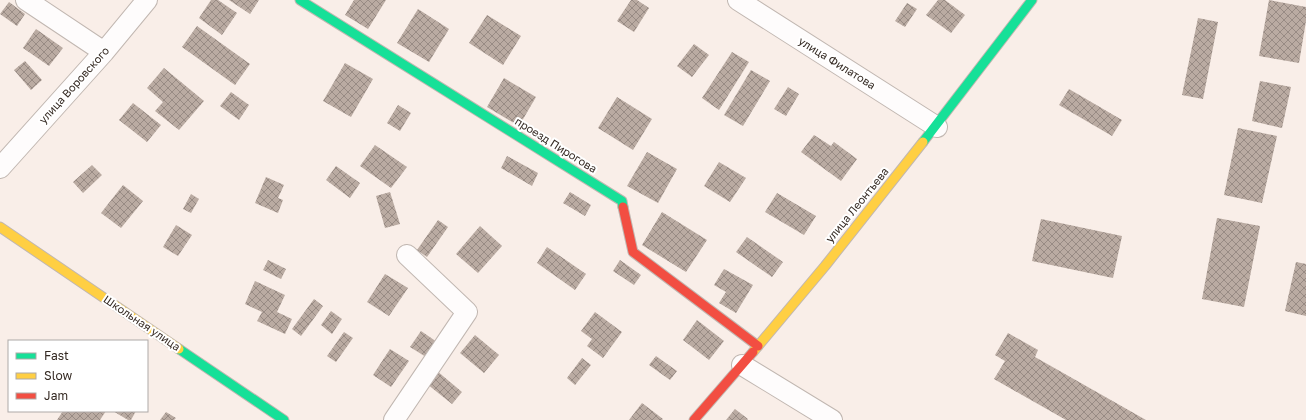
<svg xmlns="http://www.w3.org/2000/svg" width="1306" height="420" font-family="'Golos Text',sans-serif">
<defs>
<pattern id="building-cross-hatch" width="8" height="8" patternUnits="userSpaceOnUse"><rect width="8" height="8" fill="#baaba2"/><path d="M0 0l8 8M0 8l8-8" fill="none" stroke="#988b84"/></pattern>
</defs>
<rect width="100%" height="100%" fill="#f9eee8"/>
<path fill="url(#building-cross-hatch)" d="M211 0H218L237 13 222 35 199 18Z
M229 0H259L250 14Z
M354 0H386L368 29 345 15Z
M631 0H637L649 8 634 32 617 21Z
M938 0H945L965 15 951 33 926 15Z
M1269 0 1306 7V21L1299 63 1259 56Z
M9 2 25 14 17 26 0 14Z
M907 3 917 9 905 27 895 21Z
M418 9 449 29 429 62 397 43Z
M487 15 521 36 503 65 469 43Z
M1198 18 1218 22 1203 99 1182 95Z
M197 26 250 64 235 85 182 47Z
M36 29 63 48 49 66 23 48Z
M694 44 709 55 692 77 677 66Z
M732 52 749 62 719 110 702 98Z
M25 61 42 80 31 90 14 70Z
M345 63 373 79 351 117 323 101Z
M164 68 204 101 179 130 155 111 163 102 147 88Z
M751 70 770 81 743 126 724 115Z
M504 78 536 97 519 126 487 107Z
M1260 81 1291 87 1282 128 1252 121Z
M788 87 799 94 786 116 774 109Z
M1069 89 1122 120 1112 136 1059 105Z
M231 92 249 105 239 120 220 106Z
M617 97 652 119 633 150 598 128Z
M133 103 161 125 147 142 119 120Z
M398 105 411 113 400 131 387 123Z
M1238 128 1277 136 1262 203 1224 195Z
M814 135 831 146 834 142 857 159 841 181 801 152Z
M375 145 407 167 391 188 360 166Z
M647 152 677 169 658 203 627 186Z
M507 156 538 173 532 186 501 168Z
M719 162 746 178 730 202 704 186Z
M92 165 102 175 83 193 73 182Z
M336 166 360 183 350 198 326 180Z
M266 177 284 185 278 198 283 200 278 213 255 203Z
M123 185 143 201 121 228 101 213Z
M390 192 400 224 385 228 376 196Z
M570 192 591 205 585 216 563 203Z
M777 193 816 216 804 235 765 212Z
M191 194 199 199 191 213 183 209Z
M662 212 707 240 686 272 642 245Z
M1217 218 1260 226 1244 307 1202 299Z
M1041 219 1122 236 1113 278 1032 261Z
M438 220 448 227 427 257 417 250Z
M176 225 192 235 178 256 163 247Z
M480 226 502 246 478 273 456 254Z
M747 237 783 262 772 277 736 252Z
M547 247 586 274 575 290 537 263Z
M268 260 286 269 281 279 263 270Z
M620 260 641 275 634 285 613 271Z
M1296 262 1306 264V316L1285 311Z
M724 269 753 285 736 313 719 303 726 292 714 285Z
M385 274 408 288 389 316 367 302Z
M255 281 285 295 277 312 292 319 285 334 257 321 262 312 245 304Z
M314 299 323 306 301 336 292 329Z
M331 311 342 319 332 334 321 325Z
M595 312 622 332 603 358 587 346 592 339 581 331Z
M697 320 724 341 709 360 683 340Z
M421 331 437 342 426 357 410 347Z
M344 332 353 338 336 362 327 356Z
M1008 333 1038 350 1035 357 1146 420H1066L994 379 1005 361 995 355Z
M475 335 499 355 484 373 460 353Z
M390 349 409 361 391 387 373 375Z
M656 356 677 371 670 380 649 365Z
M582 358 591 365 575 385 567 378Z
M437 371 462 392 452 404 427 384Z
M642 403 663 419 662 420H629Z
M735 409 748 419 747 420H726Z
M63 411H106L100 420H57Z
M113 411H136L131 420H128Z
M166 412 176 418 174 420H160Z"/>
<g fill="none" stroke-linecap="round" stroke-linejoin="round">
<g stroke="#c1b7b1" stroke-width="22">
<path id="street" d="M26 0 104 52
M738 0 937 127
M0 168 104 52 147 0
M742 365 832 420
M394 420 467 312 407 255"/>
</g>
<g stroke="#c1b7b1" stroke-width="11">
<path id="fast" d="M300 0 622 201 623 207
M923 142 1032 0
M179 349 284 420"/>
</g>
<g stroke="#c1b7b1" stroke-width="11">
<path id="slow" d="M0 227 179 349
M753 352 825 266 923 142"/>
</g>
<g stroke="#c1b7b1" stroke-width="11">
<path id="jam" d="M623 207 633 252 758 346
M694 420 753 352"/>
</g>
<use href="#street" stroke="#fefcfc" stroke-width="20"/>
<use href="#fast" stroke="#16e098" stroke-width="9"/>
<use href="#slow" stroke="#ffcf43" stroke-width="9"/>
<use href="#jam" stroke="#f24e42" stroke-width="9"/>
</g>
<g text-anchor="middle" stroke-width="4" stroke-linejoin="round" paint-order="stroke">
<g font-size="11" fill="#342922" stroke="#fff">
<text transform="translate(837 63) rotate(32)" y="4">улица Филатова</text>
<text transform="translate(74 85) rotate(-48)" y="4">улица Воровского</text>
<text transform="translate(556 145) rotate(32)" y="4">проезд Пирогова</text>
<text transform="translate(857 205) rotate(-51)" y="4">улица Леонтьева</text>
<text transform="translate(142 323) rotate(34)" y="4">Школьная улица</text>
</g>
</g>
<rect x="8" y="340" width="140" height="72" fill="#ffffff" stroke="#aea9a7"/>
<rect x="16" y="353" width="20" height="6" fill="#16e098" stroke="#aea9a7"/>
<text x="44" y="360" font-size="12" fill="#342922">Fast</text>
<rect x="16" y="373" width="20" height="6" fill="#ffcf43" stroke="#aea9a7"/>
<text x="44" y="380" font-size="12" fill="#342922">Slow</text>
<rect x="16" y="393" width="20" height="6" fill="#f24e42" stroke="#aea9a7"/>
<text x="44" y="400" font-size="12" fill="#342922">Jam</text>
</svg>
